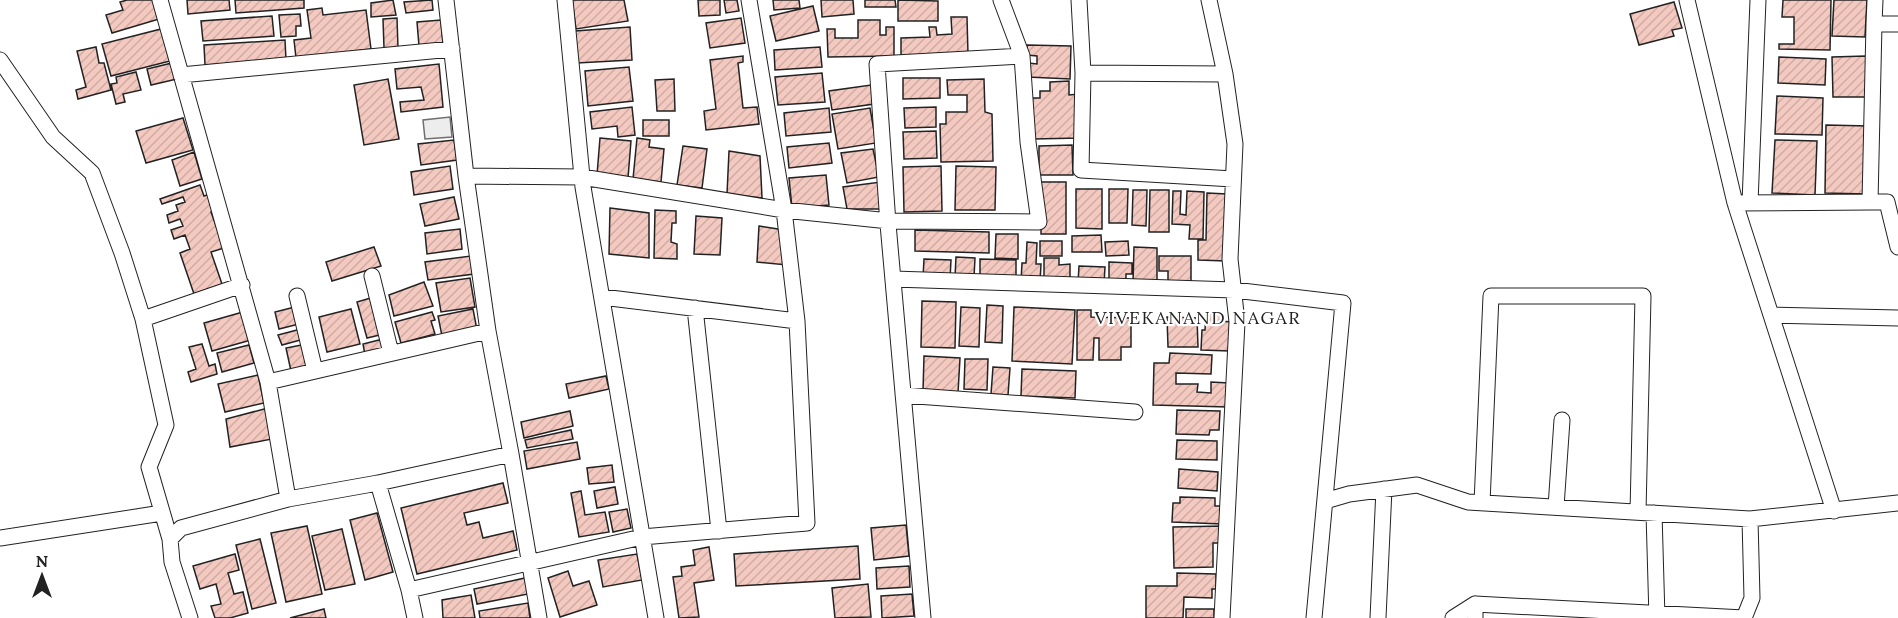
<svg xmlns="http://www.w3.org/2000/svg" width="1898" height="618" font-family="Lora,serif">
<defs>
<pattern id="building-hatch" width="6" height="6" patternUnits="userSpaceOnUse" patternTransform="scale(1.5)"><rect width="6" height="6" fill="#f3c9c0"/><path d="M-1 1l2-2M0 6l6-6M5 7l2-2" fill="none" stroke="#d0aca5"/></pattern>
</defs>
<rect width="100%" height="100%" fill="#fff"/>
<path fill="#ededed" stroke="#6f6f6f" stroke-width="1.5" d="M450 117 452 137 425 139 423 120Z"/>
<path fill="url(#building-hatch)" stroke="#222" stroke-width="1.5" d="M127 0H153L159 19 112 33 106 15 123 10 120 2Z
M187 0H229L230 10 188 14Z
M235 0H304V8L236 13Z
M393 0 396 15 371 17V3Z
M432 0 433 10 406 13 404 2Z
M572 0H624L628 21 576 29Z
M698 0H720V15L699 16Z
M724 0H737L739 11 726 13Z
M773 0H799L800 8 774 10Z
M821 0H853L854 14 822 17Z
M865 0H895L896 7H865Z
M898 0 938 1V21H898Z
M1783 0H1831L1830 50 1779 49V44H1794V17H1782Z
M1834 0H1867L1865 37 1832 36Z
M1674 2 1682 28 1672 30 1674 36 1639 45 1630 14Z
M813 6 819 31 776 41 770 16Z
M322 8 323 15 366 10 371 49 296 58 294 40 311 38 307 10Z
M300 14 301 26H296V36L281 37 279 15Z
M272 16 274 36 203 41 201 21Z
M951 17H967L968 54 901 56V38L930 37 929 27H936L937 35 952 34Z
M397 18 398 48H384L383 19Z
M741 18 745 43 710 48 706 23Z
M441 20 443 44 419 46 417 22Z
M858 20H880V35H886V27H894V56L828 57 827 29H835V38H858Z
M630 27 632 60 577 63 575 31Z
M161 29 170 61 111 76 102 44Z
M285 40 286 60 205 65 204 45Z
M1027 45 1071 46 1070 79 1028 77 1029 63 1037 64V56L1027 55Z
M96 47 99 63H104L111 90 78 99 76 90 86 87 77 51Z
M820 47 822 67 775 70 774 50Z
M743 56V62L738 63 743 108 757 107 759 124 706 130 704 111 716 109 710 60Z
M1866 56V97H1833L1832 57Z
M1779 57 1826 59 1825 85 1778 83Z
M172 63 177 79 151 85 147 69Z
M439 64 443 107 401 112 400 102 424 100 421 87 397 89 395 69Z
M629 67 633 101 588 106 585 71Z
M136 72 141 90 123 94 125 102 116 104 111 84 117 83 116 77Z
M822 73 825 102 778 105 775 77Z
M903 78H940V98L903 99Z
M388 79 399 139 364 145 354 85Z
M674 79 675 111H657L655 80Z
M984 79 985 112 992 114 993 161 941 162 940 124H946V112H967V95H948L947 80Z
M1069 81V95L1079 94 1080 138 1033 139 1031 98H1040V91H1050V82Z
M871 85 874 104 832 110 829 91Z
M1777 96 1823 98 1822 135 1775 134Z
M632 107 635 135 618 137 617 126 592 129 590 112Z
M936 107V127L905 128 904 108Z
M829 108 831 132 786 136 784 113Z
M870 108 876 143 838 149 832 114Z
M183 118 193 150 146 163 136 131Z
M643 120H669V136H643Z
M1826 125 1868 126 1866 194 1825 193Z
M936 131 937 158 904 159 903 132Z
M600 138 631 141 628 178 597 175Z
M637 138 650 140 649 147 664 149 661 182 633 179Z
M454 140 457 160 421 165 418 144Z
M1775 140 1817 141 1815 195 1772 193Z
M829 143 832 163 789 168 787 147Z
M1072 145 1073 175H1039V146Z
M683 146 707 149 702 188 677 185Z
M873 149 879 177 847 183 841 153Z
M729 151 760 156 762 198 727 194Z
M194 152 202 179 180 186 172 160Z
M450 166 453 189 414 195 411 172Z
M941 166 942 211 904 212 903 167Z
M956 166 996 167 995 210H955Z
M826 175 829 205 792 208 789 178Z
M881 182 883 209H847L843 187Z
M1041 182H1066V234H1041Z
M200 185 204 196 210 194 215 211 211 212 224 248 211 252 222 284 194 294 180 253 190 249 185 235 174 239 171 230 183 226 180 219 169 223 167 215 178 211 176 205 185 202 183 197 162 204 160 199Z
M1076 189H1102V229L1076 228Z
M1109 189H1128L1127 223H1109Z
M1133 190H1147L1146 226 1132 225Z
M1150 190H1169V232H1149Z
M1173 191H1181L1180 214 1186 215 1187 191 1204 192 1203 239H1189L1190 225 1172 224Z
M1207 193 1227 194 1226 261 1198 260V240H1206Z
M454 197 459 219 425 226 420 204Z
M610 208 649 213V258L609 254Z
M655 210 676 211V223H672L671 242 677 244V259L654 258Z
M696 216 722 218 720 255 694 254Z
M759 226 784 230 787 265 757 262Z
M460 229 462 249 427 254 425 233Z
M915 230 989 232V253L915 251Z
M996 234H1018V259L995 258Z
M1101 235 1102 252H1072V236Z
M1040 241H1062V256H1040Z
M1128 241 1129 255 1106 256 1105 242Z
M1027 242 1037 243 1036 264H1041L1040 283 1021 282 1022 263H1026Z
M374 247 381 266 332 281 326 262Z
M1134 247 1157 248V284L1133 283Z
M471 256 474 274 428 280 425 262Z
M1159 256H1191V286H1168V271H1159Z
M956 257 975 258 974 277H955Z
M1044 258H1059V265L1070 264V281H1044Z
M924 259 951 260 950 279 923 278Z
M980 259 1016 260V278L980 277Z
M1109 262 1132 263V274H1126V285L1109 284Z
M1079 266 1105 267 1104 284 1078 283Z
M470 278 475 307 441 312 436 283Z
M424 282 433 306 394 316 389 295Z
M374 297 384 334 367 338 357 302Z
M922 301 956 302 955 348 921 347Z
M987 305 1003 306 1002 343 985 342Z
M295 307 299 324 279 329 275 312Z
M961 307 980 308 979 347 959 346Z
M1014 307 1075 310 1072 364 1012 361Z
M351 309 360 344 327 352 319 317Z
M473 309 477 330 442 336 438 316Z
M1077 310H1091V317L1131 318V347H1121V360H1099V338H1094L1093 360H1077Z
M243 312 251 340 212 351 204 323Z
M432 312 435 320 431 321 435 334 401 343 395 322Z
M1206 313H1221V321L1231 322 1230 351 1201 350 1202 330H1205Z
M1167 317 1197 318 1198 347H1168Z
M301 329 304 339 282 345 278 335Z
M383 339 386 349 365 355 363 344Z
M202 344 209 366 215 364 217 374 191 382 188 372 196 369 189 347Z
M307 344 311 367 291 371 286 348Z
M249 345 254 363 222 372 217 353Z
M1170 353 1212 355 1211 374 1176 373V384H1198L1197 392 1211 393V382L1229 383 1228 407 1153 405 1154 363H1169Z
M924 356 960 358 958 393 923 391Z
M965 359H988L987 390 964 389Z
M993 367 1010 368 1008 395 991 394Z
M1022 369 1076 371 1075 398 1021 396Z
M258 375 264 403 225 412 218 384Z
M606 376 609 389 569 398 566 384Z
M268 408 272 439 230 447 226 419Z
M1177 410 1220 411 1219 430H1210L1209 435 1176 434Z
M570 411 573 426 524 438 521 422Z
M571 430 573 439 527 448 525 440Z
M1177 440 1217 441V460L1176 459Z
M577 442 580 459 527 469 524 451Z
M612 465 614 482 589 484 587 468Z
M1179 469 1218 472 1217 491 1178 488Z
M503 483 508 503 464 513 467 525 479 522 483 538 513 531 517 550 417 574 401 508Z
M615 487 618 504 597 508 594 491Z
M581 491 585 515 605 512 609 532 579 537 571 493Z
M1180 497 1215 498V506H1223L1222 524 1172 522 1173 503H1180Z
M627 509 631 528 613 532 609 512Z
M377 513 393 572 365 580 350 520Z
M906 525 909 556 874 560 871 528Z
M307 526 322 594 286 602 271 533Z
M1222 526 1223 543H1213V567L1174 568 1173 527Z
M342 529 355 584 325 590 312 536Z
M260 539 276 603 252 609 236 545Z
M858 546 860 579 736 586 734 554Z
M709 547 714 580 694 583 699 617 679 618 673 577 682 576 681 567 695 565 693 550Z
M235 554 239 570 228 573 234 594 243 592 248 613 230 618H215L211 606 221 604 216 584 200 589 193 566Z
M637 554 642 580 603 587 598 560Z
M909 566 910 587 877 589 876 568Z
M568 571 573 586 589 581 597 605 560 617 548 578Z
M1177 573 1216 574V589H1212V598L1184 597 1183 618H1146V586H1177Z
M525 578 528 594 477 604 474 589Z
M868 584 871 617 835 618 832 588Z
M912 594 914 616 882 618 881 596Z
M471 595 475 618H443L442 600Z
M528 603 530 618H480L479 611Z
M324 609 326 618H290Z
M1186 609H1214V618H1186Z"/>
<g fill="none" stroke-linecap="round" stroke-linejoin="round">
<g stroke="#222" stroke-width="17">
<path id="street" d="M160 0 268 382
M446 0 466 176 488 331
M565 0 583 187 656 618
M1079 0 1083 73
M1209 0 1225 74 1235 144 1230 259 1237 322 1222 618
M1687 0 1735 203 1834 511
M1874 24 1875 0
M0 60 53 137 92 173 122 253 143 319 166 425 149 467 170 539
M1225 74 1083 73 1081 170 1233 179
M181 75 452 49
M466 176 582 177 784 210 889 221 1039 222 1028 142 1022 56
M1870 202H1887L1898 247
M1735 203 1870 202 1874 24H1898
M1750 203 1758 0
M372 276 391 353
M893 279 1234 290 1343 303 1314 618
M297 296 315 371
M602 297 797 321
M695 308 719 531
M1771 315 1898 318
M143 319 242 285
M488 331 511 454 378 483 288 499 268 382Z
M903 395 1135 412
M511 454 539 618
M378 483 409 590 642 537 807 523 797 321 784 210 749 0
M1325 501 1349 494 1417 485 1468 502 1750 519 1898 503
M1482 503 1491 296H1643L1638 512
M1556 507 1562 420
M1654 513 1657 618
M0 538 162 513
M409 590 415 618
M190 618 172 562 170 539 181 528 288 499
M923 618 888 224 877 64 1022 56 1001 0
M1378 618 1384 489
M1453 618 1475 604
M1475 618V604L1744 618
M1744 618 1752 598 1750 519"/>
</g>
<use href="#street" stroke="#fff" stroke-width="15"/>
</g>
<g text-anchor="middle" stroke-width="4.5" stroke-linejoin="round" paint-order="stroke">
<g font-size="18" letter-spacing="1.5" fill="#222" stroke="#fff">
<text x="1198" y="324">VIVEKANAND NAGAR</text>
</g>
</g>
<g transform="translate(42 576)" stroke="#ffffff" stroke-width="4.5" paint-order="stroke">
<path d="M0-4.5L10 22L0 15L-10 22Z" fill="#222222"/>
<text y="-9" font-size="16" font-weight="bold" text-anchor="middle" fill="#222222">N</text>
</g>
</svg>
